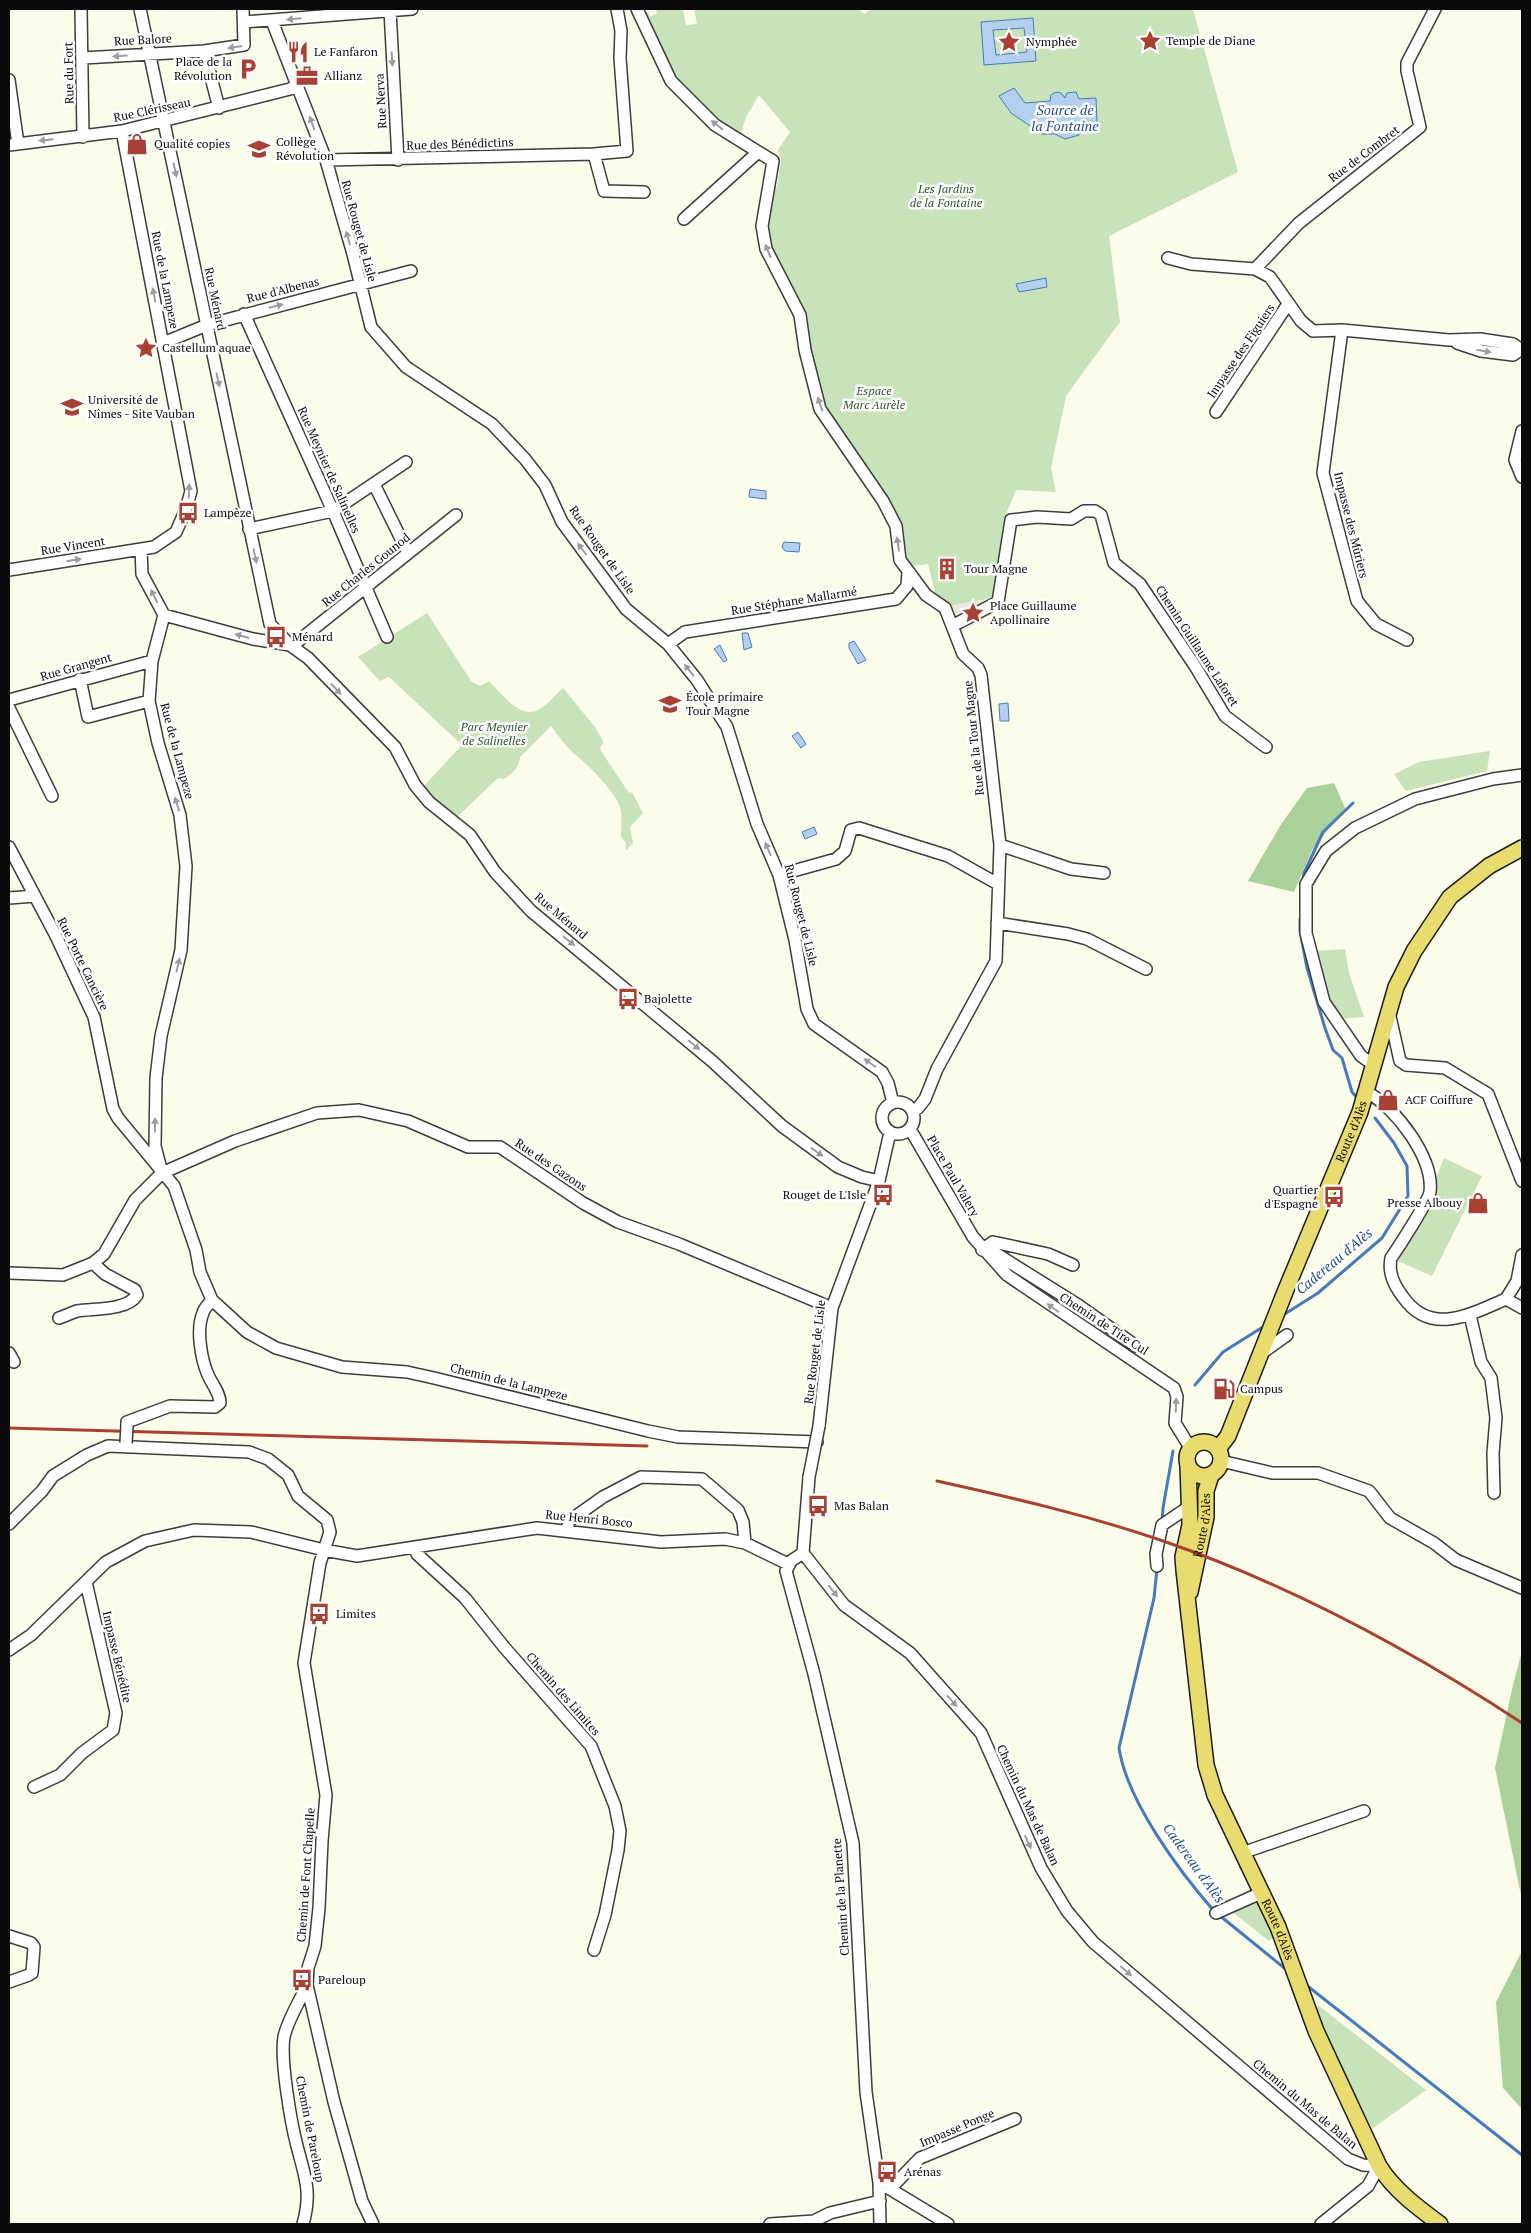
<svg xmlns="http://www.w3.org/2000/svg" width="1531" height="2233" font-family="'PT Serif',serif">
<rect width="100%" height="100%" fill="#fcfcea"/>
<path fill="#c8e2b9" d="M656 9H683L686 25 697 24 694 9H858L865 14 870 9H1193L1238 172 1109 236 1120 322 1066 396 1051 468 1056 492 1016 490 1004 519 997 597 951 606 936 596 928 564 913 566 904 558 899 526 821 400 810 357 770 248 766 233 772 187H777L781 160 778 150 790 132 759 95 746 117 739 139 677 83 641 13 648 12 650 16 657 14Z
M427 613 471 681 480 686 489 681C499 691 519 718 536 711 546 707 556 694 563 688L595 727 604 743 600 747 601 751 629 793 632 792 643 813 630 827 633 843 626 850V843L621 837C621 829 622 818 621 810 618 794 589 766 577 756 567 749 559 736 551 726L520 757C519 769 513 772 504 779L498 778 455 819 422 788 462 745 389 677 380 681 358 657Z
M1490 751 1487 771 1406 791 1394 774 1419 762Z
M1345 949 1349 973 1364 1017 1337 1019 1319 978 1316 951Z
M1444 1158 1482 1176 1432 1276 1391 1258 1430 1193Z
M1258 1903 1263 1908 1273 1938 1269 1941 1230 1910Z
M1318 2005 1426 2090 1372 2129 1316 2013Z"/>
<path fill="#aad19a" d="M1334 783 1345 808 1312 850 1294 892 1248 881 1280 826 1307 788Z
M1522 1651V1900L1495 1768 1513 1685Z
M1522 1951V2109L1503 2088 1496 2002Z"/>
<path fill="#eae9db" d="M997 597 1002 602 1001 608 961 633 953 617 951 606Z"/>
<path fill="#b5d0ee" stroke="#457bbc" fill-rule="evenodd" d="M1033 18 1036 61 984 65 981 22ZM1024 28 1027 52 996 55 993 30Z
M1014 88 1025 103 1050 101 1051 95 1056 92 1061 93 1065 98 1067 93 1076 92 1079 99 1096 98 1097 123 1092 131 1084 130V132L1079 133V135L1065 139 1055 134H1042L1011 113 999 96Z
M1046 278 1047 287 1019 292 1016 284Z
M750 489 766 491V499L749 497Z
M784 542 800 543 799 552 785 551 782 547Z
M742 633H748L752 647 744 650Z
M854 641 866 660 858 664 849 648V643Z
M720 645 727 660 724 662 714 649Z
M1008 703 1009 721H1000L999 704Z
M798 732 806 744 801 748 792 736Z
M814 827 817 834 805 839 802 832Z"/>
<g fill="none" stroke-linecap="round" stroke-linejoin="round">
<path stroke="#457bbc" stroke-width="3" d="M1303 881 1304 873 1323 832 1353 803
M1300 919V931L1307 968 1325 1028 1333 1050 1342 1058 1352 1092 1359 1100
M1280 1317 1318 1293 1382 1238 1408 1196 1407 1166 1394 1143 1375 1118
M1195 1385 1223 1352 1266 1325
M1162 1521 1163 1508 1173 1451
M1157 1569 1154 1598 1119 1748C1127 1801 1179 1871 1214 1911
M1219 1915 1288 1971
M1305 1984 1522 2155"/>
<g stroke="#3d3d3d" stroke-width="14">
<path id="minor" d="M81 9 83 137
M140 9 270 624 290 645 308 658 395 747 415 785 429 802 470 835 495 872 531 911 712 1061 782 1126 838 1167 862 1177 879 1181
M637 9 671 81 715 125 773 161 762 226 766 249 800 315 805 350 820 409 883 501 896 526 900 560 926 595 945 608 963 654 978 668 981 675 1000 845 996 961 937 1069 925 1099 918 1108 912 1111
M390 10 398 160
M272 21 326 160 353 254 371 327 406 367 492 424 525 459 545 485 562 522 626 609 668 644 697 680 727 727 757 824 779 875 795 940 807 1009 814 1024 882 1072 888 1083 893 1103
M244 22 412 9
M204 51 219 108
M83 58 204 51 244 45 243 9
M9 80 18 144
M9 145 122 131 290 89 298 85
M594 154 604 191 644 192
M326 160 594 154 627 151 620 58 621 31 617 9
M684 219 757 153
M1168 258 1191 264 1255 269 1270 277 1301 321 1313 331 1342 330 1449 340 1480 339 1513 344 1522 350
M1255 269 1299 223 1420 127 1407 71V63L1435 9
M244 314 333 511 387 637
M1342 330 1323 473 1357 601 1376 624 1407 640
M163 343 207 325 411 271
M1457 343 1481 351 1513 355 1520 350
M1216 412 1288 304
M1522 431 1515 460 1522 477
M374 484 408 553
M249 529 333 511 406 462
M141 549 142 574 164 615 152 661 149 701 158 743 180 815 186 866 181 950 161 1036 156 1078 155 1146 161 1169
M9 570 154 547 176 532 186 509 191 491 122 131
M164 615 253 639 290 645
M952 626 998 602 1011 520 1037 517 1071 519 1084 511H1095L1101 515 1114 563 1140 584 1195 666 1225 716 1266 747
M668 644 685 632 896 599 907 586 908 571
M292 646 456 515
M80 679 88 717 149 701
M9 700 152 661
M9 708 52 796
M1000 845 1071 869 1104 873
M9 847 56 936 94 1017 113 1109 118 1118 174 1186 196 1250 200 1272 212 1300C209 1304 204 1308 203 1313 196 1329 201 1359 208 1375 212 1384 220 1393 220 1403L215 1407 170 1406 127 1422V1425
M779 875 836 859 845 851 851 830 859 828 948 856 998 884
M9 898 35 896
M997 923 1068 934 1087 939 1146 969
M1389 1012 1400 1061 1406 1065 1445 1068 1488 1094 1522 1181
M1374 1065 1361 1056 1324 1002 1306 933V884L1326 851 1355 828 1415 799 1493 779 1522 775
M1367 1092C1396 1108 1434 1158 1430 1192 1429 1200 1398 1248 1391 1258 1388 1273 1394 1285 1403 1297 1431 1337 1471 1314 1506 1299
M882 1118a16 16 0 1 1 32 0a16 16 0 1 1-32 0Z
M910 1129 973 1237 1007 1275 1174 1388 1177 1397 1175 1423 1191 1449
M982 1250 993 1242 1048 1254 1073 1265
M986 1251 995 1253 1078 1305 1136 1346
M1522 1255 1517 1281 1506 1299 1522 1308
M9 1273 63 1275 93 1263 104 1254 135 1200 162 1173 235 1141 317 1113 359 1110 408 1121 468 1147H500L583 1203 618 1222 679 1244 832 1308
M212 1300 247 1332 276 1348 342 1367 407 1372 434 1378 648 1431 678 1437 817 1442
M1470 1315 1481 1362 1491 1378 1496 1418 1493 1453 1494 1493
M59 1318C65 1316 71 1313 77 1311 94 1308 127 1311 137 1295L135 1290 105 1274 93 1263
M9 1353 14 1362
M1262 1353 1287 1335
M819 1426 832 1308 879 1181 890 1132
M1221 1461 1272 1473H1318L1369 1491 1390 1518 1434 1543 1456 1560 1522 1588
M9 1524 42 1491 53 1476 87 1455 108 1446 249 1452 268 1459 288 1475 298 1496 327 1520 330 1532 320 1563 304 1663 326 1795 322 1841 319 1908 315 1946 308 1968 307 1985 334 2102 362 2201 373 2224
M567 1530 569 1521 603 1497 641 1477 702 1479 738 1510 743 1522 745 1543
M415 1547 417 1554 465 1598 504 1647 591 1746 615 1806 620 1831 618 1850 605 1915 594 1950
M803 1553 844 1605 910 1653 981 1733 1041 1868 1067 1911 1093 1942 1348 2159 1363 2165 1379 2166 1368 2186 1321 2224
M803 1553 791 1561 786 1571 814 1674 853 1843 866 2092 879 2183 880 2224
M803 1553 809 1477
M1157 1566 1156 1554 1162 1525 1190 1506
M9 1650 31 1635 106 1562 145 1541 194 1530 251 1532 324 1550 357 1556 537 1528 661 1542 725 1539 745 1543 788 1564
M34 1787 60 1775 82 1753 113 1730 116 1713 86 1582
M1242 1853 1364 1811
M1216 1913 1261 1893
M9 1936 31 1943 34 1947 32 1973 29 1975 9 1982
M885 2186 948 2224
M891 2188 920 2158 1015 2119
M303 2224C312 2192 305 2177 297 2146 291 2123 280 2059 284 2037 287 2021 301 1999 307 1985
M770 2224 814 2221 830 2213 880 2201"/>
</g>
<g stroke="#1b1b1b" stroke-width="18">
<g id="major">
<circle cx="1204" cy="1459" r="17"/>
<path id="s1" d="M1218 1449 1228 1436 1285 1292 1360 1112 1396 987 1414 951 1450 897 1489 866 1522 848"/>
<path id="s2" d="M1188 1465 1190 1525 1183 1557 1184 1570 1206 1765 1215 1795 1278 1927 1316 2031 1379 2166C1394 2190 1417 2207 1440 2224"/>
<path id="s3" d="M1190 1592 1206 1517V1491L1211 1475"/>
</g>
</g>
<use href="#minor" stroke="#fff" stroke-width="11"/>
<use href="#major" stroke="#e8dc6f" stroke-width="15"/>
<path stroke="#a84034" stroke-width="3" d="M9 1428 647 1446
M937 1481C1014 1498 1091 1516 1166 1542 1292 1586 1411 1650 1522 1723"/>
<g stroke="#3d3d3d" stroke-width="14" stroke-linecap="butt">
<path id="minor-bridge" d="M126 1443 127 1425
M809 1477 819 1426"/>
</g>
<use href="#minor-bridge" stroke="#fff" stroke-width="11"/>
</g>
<defs><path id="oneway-solid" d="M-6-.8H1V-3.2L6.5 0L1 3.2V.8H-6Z" transform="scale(1.25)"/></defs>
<g fill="#9d9d9d">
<use href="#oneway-solid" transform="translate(294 19) rotate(175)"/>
<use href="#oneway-solid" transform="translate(235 47) rotate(172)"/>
<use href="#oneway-solid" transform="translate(120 56) rotate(177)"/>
<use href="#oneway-solid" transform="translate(392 59) rotate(87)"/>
<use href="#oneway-solid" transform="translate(312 123) rotate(-110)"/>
<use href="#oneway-solid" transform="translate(717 125) rotate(-142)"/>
<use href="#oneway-solid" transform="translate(46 140) rotate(174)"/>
<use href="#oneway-solid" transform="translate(175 170) rotate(78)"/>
<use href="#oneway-solid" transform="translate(348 238) rotate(-106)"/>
<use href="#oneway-solid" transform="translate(768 251) rotate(-112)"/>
<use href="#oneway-solid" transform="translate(154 295) rotate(-101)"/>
<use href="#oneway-solid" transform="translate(276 306) rotate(-14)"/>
<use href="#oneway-solid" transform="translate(1484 351) rotate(10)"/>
<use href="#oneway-solid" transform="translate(218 380) rotate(78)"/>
<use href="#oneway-solid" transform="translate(820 404) rotate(-109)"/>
<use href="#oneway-solid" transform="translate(189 491) rotate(-88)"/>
<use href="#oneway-solid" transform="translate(898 544) rotate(-98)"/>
<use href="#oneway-solid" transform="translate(582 549) rotate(-127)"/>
<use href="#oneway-solid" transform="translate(255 556) rotate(78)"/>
<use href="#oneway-solid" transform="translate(74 560) rotate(-9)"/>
<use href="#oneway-solid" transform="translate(154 596) rotate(-117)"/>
<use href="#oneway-solid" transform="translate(242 636) rotate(-165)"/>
<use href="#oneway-solid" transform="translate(689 670) rotate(-129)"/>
<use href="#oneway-solid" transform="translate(336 689) rotate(47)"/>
<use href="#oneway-solid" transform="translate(177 804) rotate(-107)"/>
<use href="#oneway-solid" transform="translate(768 849) rotate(-113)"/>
<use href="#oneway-solid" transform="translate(569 941) rotate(39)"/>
<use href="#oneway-solid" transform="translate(178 965) rotate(-77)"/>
<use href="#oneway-solid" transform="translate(694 1045) rotate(40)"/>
<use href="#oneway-solid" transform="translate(870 1063) rotate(-145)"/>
<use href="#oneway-solid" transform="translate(155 1125) rotate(-89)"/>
<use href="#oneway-solid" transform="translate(817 1152) rotate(36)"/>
<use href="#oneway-solid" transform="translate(1053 1308) rotate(-145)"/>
<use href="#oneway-solid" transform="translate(1176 1405) rotate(-88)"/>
<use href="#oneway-solid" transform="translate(833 1591) rotate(51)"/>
<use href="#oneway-solid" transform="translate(952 1701) rotate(49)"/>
<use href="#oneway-solid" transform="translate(1028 1842) rotate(65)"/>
<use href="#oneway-solid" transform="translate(1126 1971) rotate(41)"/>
</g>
<defs>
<g id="sight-bare" transform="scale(1.725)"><path d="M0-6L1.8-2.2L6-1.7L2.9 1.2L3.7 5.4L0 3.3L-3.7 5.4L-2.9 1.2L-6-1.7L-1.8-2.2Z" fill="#a84034" stroke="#fff" stroke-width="2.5" paint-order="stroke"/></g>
<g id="restaurant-bare" transform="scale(1.725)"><path d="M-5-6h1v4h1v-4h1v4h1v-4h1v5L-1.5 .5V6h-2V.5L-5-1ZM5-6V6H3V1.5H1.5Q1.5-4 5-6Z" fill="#a84034" stroke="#fff" stroke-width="2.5" paint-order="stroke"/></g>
<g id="parking-bare" transform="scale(1.725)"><path d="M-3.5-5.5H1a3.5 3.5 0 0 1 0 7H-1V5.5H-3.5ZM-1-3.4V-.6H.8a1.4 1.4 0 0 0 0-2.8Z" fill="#a84034" stroke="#fff" stroke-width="2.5" paint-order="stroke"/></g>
<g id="office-bare" transform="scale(1.725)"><path d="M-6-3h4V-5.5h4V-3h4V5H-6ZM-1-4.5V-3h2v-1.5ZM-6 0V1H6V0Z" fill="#a84034" stroke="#fff" stroke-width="2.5" paint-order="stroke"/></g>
<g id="shop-bare" transform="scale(1.725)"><path d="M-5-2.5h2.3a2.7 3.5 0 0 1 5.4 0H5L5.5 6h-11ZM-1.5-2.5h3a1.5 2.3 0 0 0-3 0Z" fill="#a84034" stroke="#fff" stroke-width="2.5" paint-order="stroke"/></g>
<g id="school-bare" transform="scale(1.725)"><path d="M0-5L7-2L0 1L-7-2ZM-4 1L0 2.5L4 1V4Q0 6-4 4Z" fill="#a84034" stroke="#fff" stroke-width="2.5" paint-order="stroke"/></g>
<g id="university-bare" transform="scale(1.725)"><path d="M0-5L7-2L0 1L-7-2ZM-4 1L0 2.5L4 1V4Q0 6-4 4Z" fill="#a84034" stroke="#fff" stroke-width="2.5" paint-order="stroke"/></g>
<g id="bus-bare" transform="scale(1.725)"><path d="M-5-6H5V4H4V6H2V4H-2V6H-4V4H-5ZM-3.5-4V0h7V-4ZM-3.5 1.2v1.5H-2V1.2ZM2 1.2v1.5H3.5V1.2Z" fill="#a84034" stroke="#fff" stroke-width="2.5" paint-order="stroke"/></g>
<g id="building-bare" transform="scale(1.725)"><path d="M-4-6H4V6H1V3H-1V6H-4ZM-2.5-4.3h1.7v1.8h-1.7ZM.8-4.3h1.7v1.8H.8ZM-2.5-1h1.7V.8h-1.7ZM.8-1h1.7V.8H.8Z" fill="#a84034" stroke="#fff" stroke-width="2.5" paint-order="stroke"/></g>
<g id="fuel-bare" transform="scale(1.725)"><path d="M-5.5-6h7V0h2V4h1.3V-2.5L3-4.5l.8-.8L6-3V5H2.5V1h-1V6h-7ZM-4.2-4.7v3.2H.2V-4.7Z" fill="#a84034" stroke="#fff" stroke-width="2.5" paint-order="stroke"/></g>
</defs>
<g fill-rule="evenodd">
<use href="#sight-bare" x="1150" y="41"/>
<use href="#sight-bare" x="1009" y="42"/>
<use href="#restaurant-bare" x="298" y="52"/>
<use href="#parking-bare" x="248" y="69"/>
<use href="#office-bare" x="307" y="76"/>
<use href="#shop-bare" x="137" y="144"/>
<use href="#school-bare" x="259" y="149"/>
<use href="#sight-bare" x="146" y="348"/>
<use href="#university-bare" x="72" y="407"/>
<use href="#bus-bare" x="188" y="513"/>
<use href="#building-bare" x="947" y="569"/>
<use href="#sight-bare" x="973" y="613"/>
<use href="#bus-bare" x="276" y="637"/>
<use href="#school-bare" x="670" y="704"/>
<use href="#bus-bare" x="628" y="999"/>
<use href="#shop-bare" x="1388" y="1100"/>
<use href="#bus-bare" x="883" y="1195"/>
<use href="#bus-bare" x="1334" y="1197"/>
<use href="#shop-bare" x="1478" y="1203"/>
<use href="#fuel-bare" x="1224" y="1389"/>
<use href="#bus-bare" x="818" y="1506"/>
<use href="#bus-bare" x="319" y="1614"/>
<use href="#bus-bare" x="302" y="1980"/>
<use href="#bus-bare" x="887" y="2172"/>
</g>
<g text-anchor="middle" stroke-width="5" stroke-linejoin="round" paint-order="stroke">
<g font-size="12" fill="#0a0a0a" stroke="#fff">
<text transform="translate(143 40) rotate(-3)" y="4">Rue Balore</text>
<text transform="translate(69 73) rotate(-91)" y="4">Rue du Fort</text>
<text transform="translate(381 101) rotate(-93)" y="4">Rue Nerva</text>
<text transform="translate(152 110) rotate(-12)" y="4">Rue Clérisseau</text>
<text transform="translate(460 144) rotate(-2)" y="4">Rue des Bénédictins</text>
<text transform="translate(1364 154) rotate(-37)" y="4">Rue de Combret</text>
<text transform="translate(359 231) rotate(75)" y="4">Rue Rouget de Lisle</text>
<text transform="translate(165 280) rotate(79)" y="4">Rue de la Lampeze</text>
<text transform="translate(283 290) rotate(-14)" y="4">Rue d'Albenas</text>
<text transform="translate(215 299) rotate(78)" y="4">Rue Ménard</text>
<text transform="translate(1241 351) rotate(-56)" y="4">Impasse des Figuiers</text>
<text transform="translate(329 470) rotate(66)" y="4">Rue Meynier de Salinelles</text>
<text transform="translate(1351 525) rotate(76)" y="4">Impasse des Mûriers</text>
<text transform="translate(73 546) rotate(-9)" y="4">Rue Vincent</text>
<text transform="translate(602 550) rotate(55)" y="4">Rue Rouget de Lisle</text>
<text transform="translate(366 570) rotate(-39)" y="4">Rue Charles Gounod</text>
<text transform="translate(794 601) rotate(-9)" y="4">Rue Stéphane Mallarmé</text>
<text transform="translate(1197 646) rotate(57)" y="4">Chemin Guillaume Laforet</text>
<text transform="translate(76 667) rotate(-16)" y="4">Rue Grangent</text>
<text transform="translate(974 738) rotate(-96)" y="4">Rue de la Tour Magne</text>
<text transform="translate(177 751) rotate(75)" y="4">Rue de la Lampeze</text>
<text transform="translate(801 915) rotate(76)" y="4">Rue Rouget de Lisle</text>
<text transform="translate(561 916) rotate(40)" y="4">Rue Ménard</text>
<text transform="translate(83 964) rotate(64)" y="4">Rue Porte Cancière</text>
<text dy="4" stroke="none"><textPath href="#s1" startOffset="345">Route d'Alès</textPath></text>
<text transform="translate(551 1165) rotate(34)" y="4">Rue des Gazons</text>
<text transform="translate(953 1176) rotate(60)" y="4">Place Paul Valery</text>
<text transform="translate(1104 1324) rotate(33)" y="4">Chemin de Tire Cul</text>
<text transform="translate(815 1352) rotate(-83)" y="4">Rue Rouget de Lisle</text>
<text transform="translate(509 1382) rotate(14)" y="4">Chemin de la Lampeze</text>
<text transform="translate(589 1519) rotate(6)" y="4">Rue Henri Bosco</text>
<text dy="4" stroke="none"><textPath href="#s3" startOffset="68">Route d'Alès</textPath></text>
<text transform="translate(117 1657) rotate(77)" y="4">Impasse Bénédite</text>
<text transform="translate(563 1694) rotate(49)" y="4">Chemin des Limites</text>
<text transform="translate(1028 1805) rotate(65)" y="4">Chemin du Mas de Balan</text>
<text transform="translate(306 1875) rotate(-86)" y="4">Chemin de Font Chapelle</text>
<text transform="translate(841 1897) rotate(-94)" y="4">Chemin de la Planette</text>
<text dy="4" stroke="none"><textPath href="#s2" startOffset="482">Route d'Alès</textPath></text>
<text transform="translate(1305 2104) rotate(40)" y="4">Chemin du Mas de Balan</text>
<text transform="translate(957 2128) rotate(-23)" y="4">Impasse Ponge</text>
<text transform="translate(310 2129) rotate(79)" y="4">Chemin de Pareloup</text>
</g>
<g font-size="12" fill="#0a0a0a" stroke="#fff" text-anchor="start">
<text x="1166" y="45">Temple de Diane</text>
<text x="1026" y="46">Nymphée</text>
<text x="314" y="56">Le Fanfaron</text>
<text x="232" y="66" text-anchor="end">Place de la<tspan x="232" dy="14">Révolution</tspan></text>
<text x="324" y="80">Allianz</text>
<text x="276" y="146">Collège<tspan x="276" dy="14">Révolution</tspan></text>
<text x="154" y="148">Qualité copies</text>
<text x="162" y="352">Castellum aquae</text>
<text x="88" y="404">Université de<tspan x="88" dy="14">Nîmes - Site Vauban</tspan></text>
<text x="204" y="517">Lampèze</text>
<text x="964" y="573">Tour Magne</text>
<text x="990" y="610">Place Guillaume<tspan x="990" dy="14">Apollinaire</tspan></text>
<text x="292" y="641">Ménard</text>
<text x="686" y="701">École primaire<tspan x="686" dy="14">Tour Magne</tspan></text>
<text x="644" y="1003">Bajolette</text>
<text x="1405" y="1104">ACF Coiffure</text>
<text x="1318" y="1194" text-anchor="end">Quartier<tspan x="1318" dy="14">d'Espagne</tspan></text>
<text x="866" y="1199" text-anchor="end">Rouget de L'Isle</text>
<text x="1462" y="1207" text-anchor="end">Presse Albouy</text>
<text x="1240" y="1393">Campus</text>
<text x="834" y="1510">Mas Balan</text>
<text x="336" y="1618">Limites</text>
<text x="318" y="1984">Pareloup</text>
<text x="904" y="2176">Arénas</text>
</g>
<g font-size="12" font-style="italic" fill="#275924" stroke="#fff">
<text x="946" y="193">Les Jardins<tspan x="946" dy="14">de la Fontaine</tspan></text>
<text x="874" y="395">Espace<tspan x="874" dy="14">Marc Aurèle</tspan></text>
<text x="494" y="731">Parc Meynier<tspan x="494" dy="14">de Salinelles</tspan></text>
</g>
<g font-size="14" font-style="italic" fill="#244f8c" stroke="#fff">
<text x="1065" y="115">Source de<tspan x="1065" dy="16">la Fontaine</tspan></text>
<text transform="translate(1334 1261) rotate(-40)" y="5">Cadereau d'Alès</text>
<text transform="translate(1194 1863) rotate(54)" y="5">Cadereau d'Alès</text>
</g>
</g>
<rect width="1531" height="2233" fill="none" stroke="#0a0a0a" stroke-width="20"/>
</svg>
